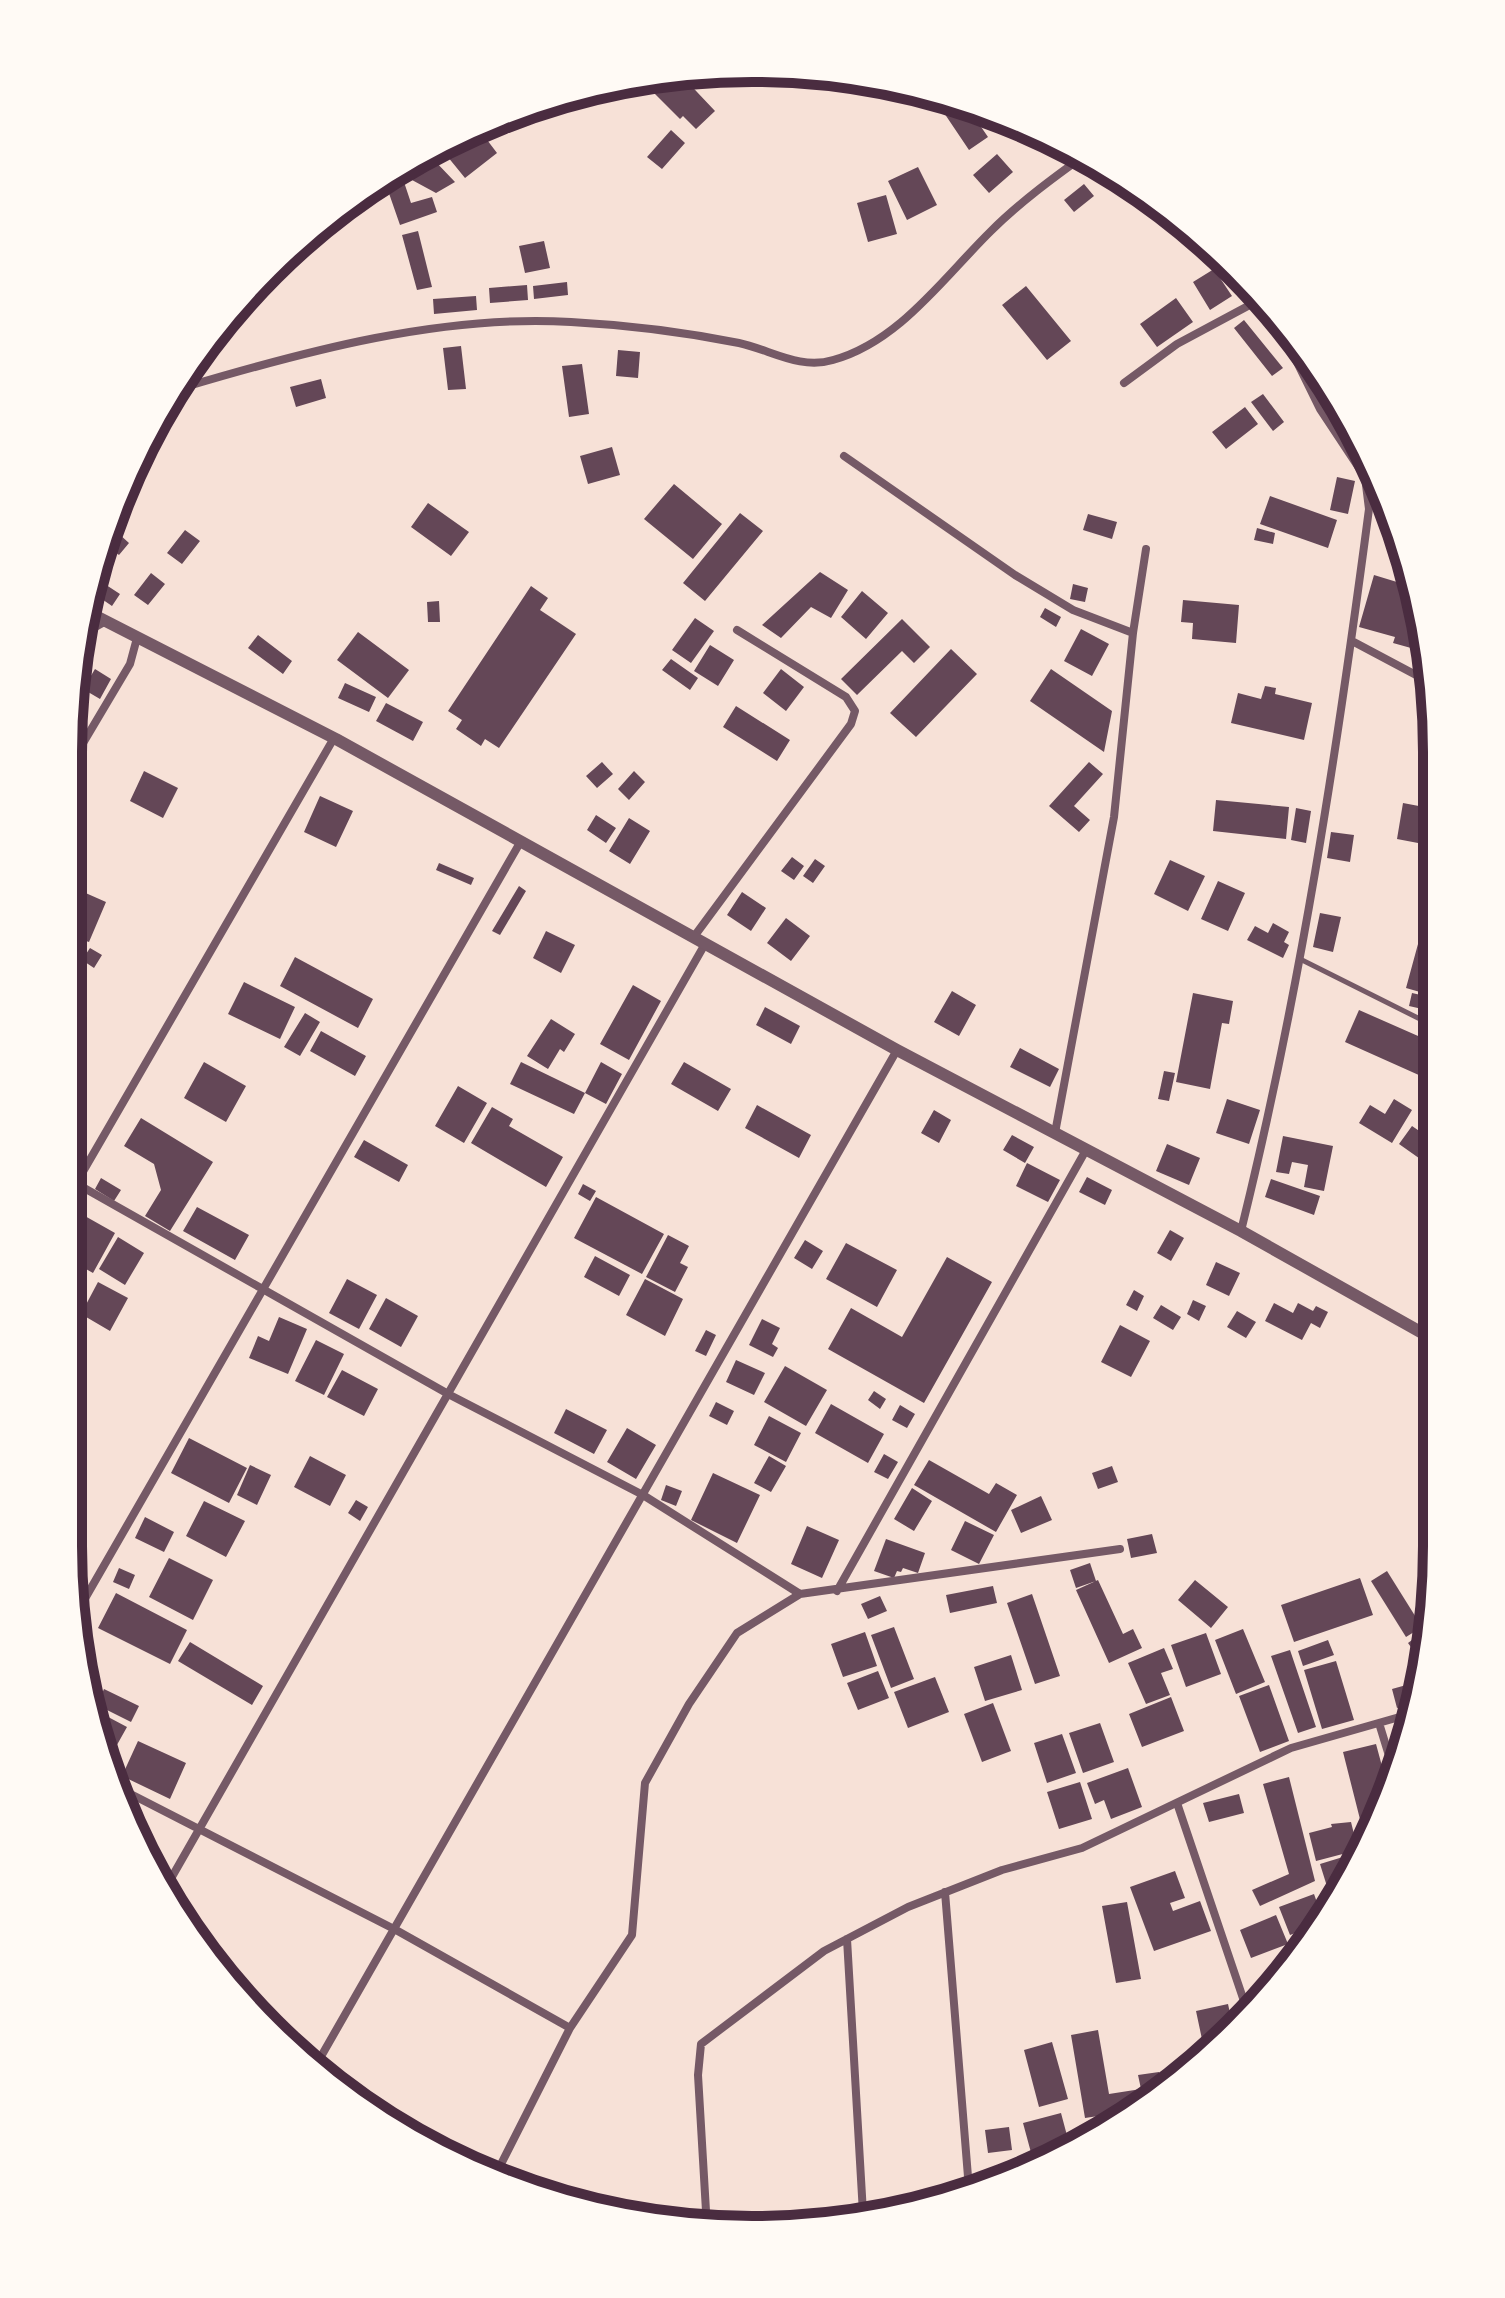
<svg xmlns="http://www.w3.org/2000/svg" width="1505" height="2298" font-family="'Work Sans',sans-serif">
<rect width="100%" height="100%" fill="#f7e1d7"/>
<path fill="#644757" d="M680 74 715 111 696 129 683 116 680 119 648 87 642 93 632 82Z
M932 95 964 102 988 137 969 150Z
M478 128 497 153 465 178 443 151Z
M671 130 685 143 662 169 647 157Z
M997 154 1013 172 989 193 973 175Z
M433 159 455 182 436 193 412 180Z
M918 167 937 205 907 220 888 181Z
M400 170 411 203 432 197 437 212 400 225 384 179Z
M1084 184 1094 196 1074 212 1064 200Z
M886 195 897 234 868 242 857 203Z
M418 231 432 287 417 290 402 235Z
M544 241 550 268 525 273 519 246Z
M1214 269 1232 296 1210 310 1193 282Z
M567 282 568 295 534 299 533 286Z
M527 285 528 300 490 303 489 288Z
M1026 286 1071 341 1047 360 1002 305Z
M476 296 477 310 434 314 433 299Z
M1176 298 1193 322 1157 347 1140 324Z
M1244 320 1283 368 1272 376 1234 328Z
M461 346 466 389 448 390 443 348Z
M618 350 640 352 638 378 616 376Z
M582 364 589 414 569 417 562 366Z
M321 379 326 398 296 407 290 387Z
M1263 394 1284 422 1273 431 1251 402Z
M1245 407 1258 424 1226 449 1212 432Z
M612 447 620 475 588 484 580 456Z
M1337 477 1355 481 1348 514 1330 510Z
M674 484 722 524 693 559 644 519Z
M1270 496 1337 520 1328 548 1260 524Z
M428 503 469 532 451 556 411 527Z
M740 513 763 531 705 601 683 583Z
M1088 514 1117 522 1112 539 1083 530Z
M1257 528 1275 533 1273 544 1254 540Z
M185 530 200 541 182 564 167 553Z
M119 534 129 543 119 555 108 547Z
M820 572 848 590 831 618 811 607 781 638 762 625Z
M151 573 165 584 148 605 134 595Z
M1374 575 1410 586 1414 578 1425 646 1413 643 1411 648 1393 643 1395 637 1359 627Z
M97 579 120 594 112 606 93 593Z
M1073 584 1088 588 1085 602 1070 599Z
M531 586 548 598 540 610 576 634 499 748 485 739 481 746 456 729 462 720 448 711Z
M862 591 888 613 866 639 841 617Z
M1183 600 1239 605 1236 643 1192 639 1193 623 1181 622Z
M439 601 440 622H428L427 602Z
M1045 608 1061 617 1056 627 1040 617Z
M695 618 714 631 691 663 672 650Z
M902 619 930 647 914 663 902 651 857 695 841 679Z
M1081 629 1109 644 1092 676 1064 661Z
M358 632 409 670 388 698 337 660Z
M258 635 292 661 283 674 248 648Z
M710 645 734 660 718 686 694 671Z
M951 649 977 674 916 737 890 713Z
M671 659 698 678 690 690 662 670Z
M95 669 111 679 100 699 83 689Z
M781 669 804 687 786 711 763 693Z
M1051 669 1112 711 1104 752 1030 701Z
M345 683 376 697 369 712 338 698Z
M1265 686 1276 688 1275 694 1312 703 1304 740 1231 723 1238 693 1261 699Z
M386 703 423 722 413 741 376 721Z
M736 706 790 740 777 761 723 727Z
M602 762 613 774 597 788 586 776Z
M1089 762 1103 774 1074 806 1090 820 1079 832 1049 806Z
M144 771 178 788 163 818 130 801Z
M634 771 645 782 629 800 618 789Z
M320 796 353 811 336 847 304 832Z
M1216 800 1289 807 1286 839 1213 831Z
M1403 803 1424 807 1418 843 1397 839Z
M1296 808 1311 811 1306 843 1291 840Z
M596 815 616 828 606 843 587 830Z
M629 818 650 831 630 864 609 851Z
M1331 832 1354 835 1350 862 1327 858Z
M792 857 804 866 794 880 781 871Z
M815 859 825 866 813 883 803 876Z
M1170 860 1205 876 1188 911 1154 894Z
M439 863 474 878 471 885 436 870Z
M1218 881 1245 893 1228 931 1201 919Z
M519 886 526 891 500 935 492 931Z
M72 887 106 902 89 942 83 940 75 958Z
M742 892 766 908 751 931 727 915Z
M1320 913 1341 917 1333 952 1313 947Z
M786 918 810 936 791 961 767 943Z
M1273 923 1289 932 1284 942 1289 945 1283 958 1247 940 1255 926 1268 933Z
M546 931 575 945 561 973 533 958Z
M1421 933 1434 937V996L1406 988Z
M90 948 102 955 94 968 82 960Z
M295 957 373 999 358 1028 280 986Z
M244 982 295 1007 280 1039 228 1014Z
M633 985 661 1001 629 1060 600 1044Z
M952 991 976 1005 959 1036 934 1022Z
M1193 993 1233 1001 1229 1024 1222 1023 1210 1089 1176 1082Z
M1412 993 1434 998 1431 1011 1409 1006Z
M765 1007 800 1026 791 1044 756 1025Z
M1359 1010 1434 1043 1421 1076 1345 1042Z
M305 1013 320 1022 300 1056 284 1047Z
M551 1019 575 1034 564 1052 560 1049 548 1069 527 1056Z
M321 1031 366 1056 355 1076 310 1051Z
M1020 1048 1059 1069 1050 1087 1010 1067Z
M204 1062 246 1086 226 1122 184 1098Z
M521 1062 585 1093 574 1114 510 1084Z
M601 1062 622 1074 606 1104 585 1093Z
M684 1062 731 1089 718 1111 671 1084Z
M1164 1071 1175 1073 1169 1101 1158 1099Z
M458 1086 487 1103 464 1143 435 1126Z
M1227 1099 1260 1110 1249 1144 1216 1133Z
M1394 1099 1412 1110 1392 1143 1359 1123 1370 1105 1385 1114Z
M757 1105 811 1135 799 1158 745 1128Z
M492 1107 513 1119 509 1126 563 1157 546 1187 471 1143Z
M934 1110 951 1120 939 1143 921 1133Z
M141 1118 213 1162 170 1231 145 1216 161 1190 154 1164 124 1146Z
M1412 1126 1434 1141 1433 1168 1399 1144Z
M1012 1135 1034 1147 1025 1163 1003 1150Z
M1283 1136 1333 1146 1324 1191 1304 1187 1308 1165 1292 1162 1289 1174 1276 1172Z
M364 1140 408 1165 399 1182 354 1157Z
M1167 1144 1200 1158 1189 1185 1156 1171Z
M1027 1163 1060 1180 1048 1202 1016 1186Z
M1087 1177 1112 1190 1105 1205 1079 1192Z
M101 1178 121 1190 114 1201 95 1189Z
M1271 1179 1320 1196 1314 1215 1265 1197Z
M583 1184 596 1191 590 1201 578 1194Z
M596 1197 664 1234 642 1274 574 1238Z
M197 1207 249 1235 235 1260 183 1231Z
M76 1211 115 1233 93 1273 70 1260 75 1239 70 1237V1222Z
M1170 1230 1184 1238 1171 1261 1157 1253Z
M668 1235 689 1246 680 1263 688 1267 675 1292 646 1277Z
M118 1237 144 1253 125 1285 99 1269Z
M805 1240 823 1251 812 1269 794 1258Z
M846 1243 897 1270 877 1307 826 1279Z
M595 1256 630 1275 619 1296 584 1277Z
M947 1257 992 1282 924 1403 828 1349 851 1308 902 1337Z
M1216 1262 1240 1273 1229 1296 1206 1285Z
M347 1279 377 1295 359 1329 329 1313Z
M645 1279 683 1299 665 1336 626 1315Z
M98 1282 128 1298 110 1331 81 1314Z
M1134 1290 1144 1296 1137 1311 1126 1305Z
M386 1298 418 1316 401 1347 369 1329Z
M1193 1300 1206 1306 1199 1321 1187 1314Z
M1274 1303 1293 1313 1298 1303 1313 1311 1316 1306 1328 1312 1320 1328 1311 1323 1302 1340 1265 1321Z
M1161 1305 1181 1317 1173 1330 1153 1318Z
M1237 1311 1256 1322 1246 1338 1227 1327Z
M279 1317 307 1329 288 1374 249 1358 258 1336 269 1341Z
M762 1319 780 1328 772 1344 778 1348 773 1357 749 1345Z
M1120 1325 1150 1341 1131 1377 1101 1362Z
M706 1330 716 1335 706 1356 695 1351Z
M316 1340 344 1354 324 1395 295 1381Z
M736 1360 765 1373 754 1395 726 1382Z
M785 1366 827 1390 806 1426 764 1402Z
M342 1370 378 1389 364 1416 327 1397Z
M874 1391 886 1399 880 1409 868 1400Z
M716 1402 734 1411 727 1425 709 1416Z
M831 1404 884 1434 868 1463 815 1433Z
M900 1405 915 1414 907 1428 892 1420Z
M566 1409 607 1430 594 1454 554 1433Z
M769 1416 801 1433 786 1462 754 1445Z
M627 1428 656 1445 636 1479 607 1462Z
M189 1438 247 1468 229 1503 171 1473Z
M884 1454 898 1462 888 1479 874 1472Z
M310 1456 346 1475 330 1506 294 1487Z
M769 1456 786 1466 771 1492 754 1483Z
M929 1460 989 1494 996 1483 1017 1495 996 1532 914 1485Z
M250 1465 271 1475 257 1505 237 1495Z
M1112 1466 1118 1482 1098 1489 1092 1473Z
M713 1473 760 1495 737 1543 691 1520Z
M666 1485 682 1491 676 1506 661 1500Z
M912 1488 932 1501 914 1531 894 1519Z
M1041 1496 1052 1520 1021 1533 1011 1510Z
M356 1500 368 1507 360 1521 348 1513Z
M204 1501 245 1521 226 1557 186 1536Z
M145 1517 174 1532 164 1552 135 1538Z
M965 1521 994 1535 979 1564 951 1550Z
M807 1526 839 1540 822 1578 791 1564Z
M1152 1534 1157 1553 1131 1558 1127 1539Z
M886 1539 925 1553 918 1573 903 1568 901 1572 897 1571 894 1578 874 1571Z
M169 1558 213 1580 193 1620 149 1597Z
M1090 1563 1096 1581 1076 1588 1070 1570Z
M119 1568 135 1575 129 1589 113 1582Z
M1387 1571 1422 1627 1406 1637 1371 1581Z
M1360 1578 1373 1615 1294 1642 1281 1605Z
M1098 1580 1123 1634 1133 1629 1142 1648 1109 1663 1076 1590Z
M1195 1580 1228 1607 1211 1628 1178 1600Z
M993 1586 997 1603 950 1613 946 1595Z
M116 1593 187 1630 170 1664 98 1628Z
M1032 1594 1060 1676 1035 1684 1007 1603Z
M880 1596 887 1611 868 1619 861 1604Z
M894 1627 914 1679 891 1688 871 1635Z
M1243 1629 1265 1682 1236 1694 1215 1640Z
M1424 1631 1430 1639 1423 1664 1408 1643Z
M865 1632 877 1666 843 1677 831 1644Z
M1206 1633 1221 1674 1186 1687 1171 1645Z
M1328 1640 1334 1655 1303 1666 1298 1651Z
M190 1642 263 1686 252 1705 178 1661Z
M1164 1648 1173 1669 1161 1673 1170 1695 1146 1704 1128 1663Z
M1290 1650 1316 1727 1298 1733 1271 1656Z
M1011 1655 1022 1690 985 1701 974 1667Z
M1336 1661 1354 1720 1322 1729 1304 1670Z
M878 1671 889 1698 858 1710 847 1683Z
M935 1677 949 1712 908 1728 894 1692Z
M1417 1682 1413 1704 1397 1708 1392 1689Z
M1269 1685 1289 1741 1260 1752 1239 1696Z
M104 1689 139 1706 131 1722 97 1705Z
M1171 1697 1184 1731 1142 1747 1129 1714Z
M993 1703 1011 1751 982 1762 964 1714Z
M95 1710 127 1727 113 1752 101 1746Z
M1100 1723 1114 1762 1083 1773 1069 1733Z
M1062 1734 1076 1773 1047 1783 1034 1743Z
M138 1741 186 1763 170 1799 122 1776Z
M1376 1744 1389 1792 1385 1808 1365 1839 1343 1752Z
M1128 1768 1142 1807 1111 1819 1104 1800 1095 1804 1087 1783Z
M1289 1777 1315 1881 1260 1906 1252 1890 1289 1874 1263 1784Z
M1080 1782 1092 1819 1059 1829 1047 1792Z
M1239 1794 1244 1813 1209 1822 1203 1803Z
M1351 1822 1358 1850 1316 1861 1309 1833 1332 1827 1331 1824Z
M1356 1853 1330 1896 1320 1864Z
M1175 1871 1185 1898 1170 1903 1173 1911 1200 1901 1211 1931 1154 1951 1130 1887Z
M1314 1894 1320 1911 1311 1927 1290 1935 1279 1907Z
M1127 1902 1141 1979 1116 1983 1102 1906Z
M1276 1915 1288 1944 1251 1958 1240 1930Z
M1281 1975 1267 1996 1263 2001 1256 1986Z
M1228 2004 1233 2027 1216 2041 1203 2044 1196 2011Z
M1098 2030 1109 2094 1141 2089 1138 2075 1159 2072 1162 2089 1138 2110 1085 2118 1071 2035Z
M1052 2042 1068 2099 1039 2107 1024 2050Z
M1061 2113 1069 2143 1033 2160 1023 2123Z
M1009 2127 1012 2150 988 2153 985 2130Z"/>
<g fill="none" stroke-linecap="round" stroke-linejoin="round">
<path stroke="#755966" stroke-width="5" d="M1300 959 1434 1026"/>
<path stroke="#755966" stroke-width="8" d="M1124 383 1177 344 1261 299
M185 387C306 351 443 314 571 322 628 325 684 332 739 343 771 350 800 370 833 360 899 342 944 277 991 231 1019 203 1053 178 1085 155
M844 456 1015 575 1073 610 1133 633
M81 635 106 621
M1352 641 1431 683
M73 760 130 664 137 638
M693 938 851 724 855 711 846 697 737 630
M1055 1133 1114 817 1133 633 1146 549
M70 1180 450 1395 643 1495 800 1594
M70 1194 334 738
M1241 1231C1300 993 1337 752 1369 509L1365 477 1320 409 1293 354 1255 301 1249 286
M837 1591 1086 1150
M79 1609 521 841
M1379 1723 1394 1772
M115 1786 396 1930 570 2028
M1177 1803 1248 2013
M165 1889 705 944
M945 1892 969 2189
M847 1939 863 2213
M315 2067 897 1050
M496 2174 570 2028 632 1935 645 1783 689 1704 737 1633 800 1594 1120 1549
M707 2228 698 2075 701 2044 824 1951 908 1907 1002 1870 1082 1848 1291 1748 1410 1714"/>
<path stroke="#755966" stroke-width="12" d="M88 612 336 739 897 1050 1241 1231 1433 1339"/>
</g>
<path d="M0 0H1505V2298H0ZM752 82H753A670 670 0 0 1 1423 752V1546A670 670 0 0 1 753 2216H752A670 670 0 0 1 82 1546V752A670 670 0 0 1 752 82Z" fill="#fffaf5" fill-rule="evenodd"/>
<path fill="none" stroke="#4a2c40" stroke-width="10" d="M752 82H753A670 670 0 0 1 1423 752V1546A670 670 0 0 1 753 2216H752A670 670 0 0 1 82 1546V752A670 670 0 0 1 752 82Z"/>
</svg>
